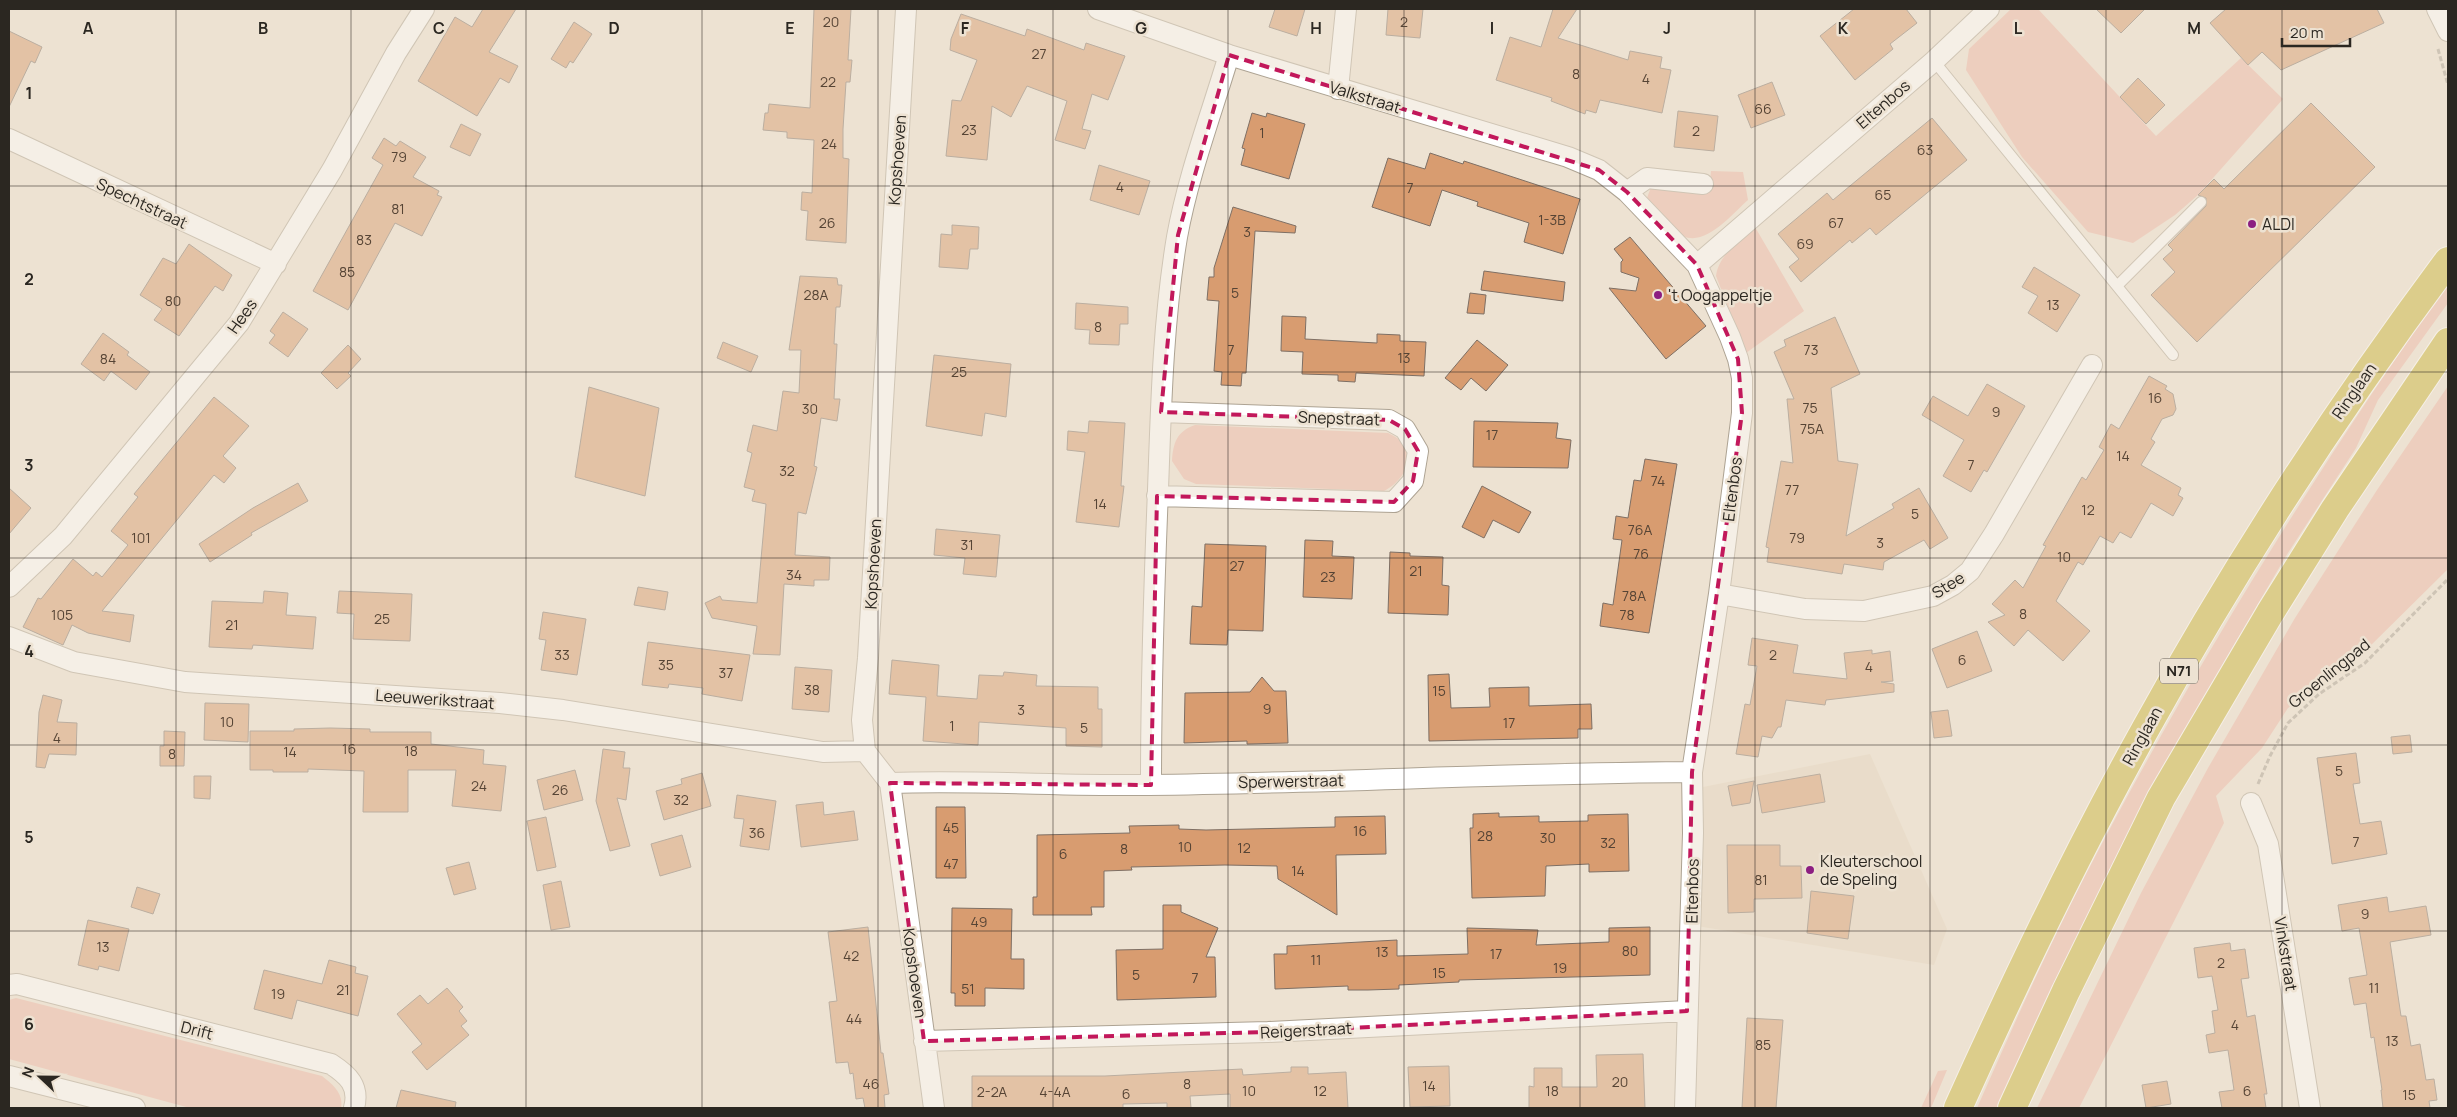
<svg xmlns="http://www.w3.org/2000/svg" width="2457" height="1117" font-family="Manrope,sans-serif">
<rect width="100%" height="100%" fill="#ede2d2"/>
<path fill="#e5d6c0" d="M1870 754 1947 929 1934 965 1697 926 1703 787Z"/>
<path fill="#eeb6a7" d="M2011 9H2038L2156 136 2241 58 2283 99 2198 195 2175 215 2133 243 2088 232 2022 157 1966 70 1969 49Z
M1711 171 1743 172 1748 200C1733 213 1706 247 1683 236 1671 230 1659 213 1650 203L1647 198 1651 187 1709 192Z
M1755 227 1804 311 1746 353 1716 276C1719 254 1739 242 1755 227Z
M2448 283V303L2378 400 2356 448 2286 556 2160 771 2058 974 1998 1108H1977C2011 1031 2045 954 2084 878 2191 672 2314 473 2448 283Z
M2448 386V569L2359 657 2288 708 2262 748 2216 796 2224 823 2079 1108H2037L2141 893 2208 768 2295 618 2377 490Z
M1195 425 1388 433C1392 435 1399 438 1401 442 1416 461 1402 482 1384 491L1196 484 1184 479 1172 461C1173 443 1177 431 1195 425Z
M16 998 322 1076C332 1084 344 1093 341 1108H190L9 1059V1000Z
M1947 1070 1931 1108H1921L1938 1071Z"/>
<path fill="#d89c70" stroke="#7e6f64" d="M483 9H516L489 52 518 66 509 83 500 78 477 116 418 81 455 17 472 27Z
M814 9H851L848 60H852L850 82H846L843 129V158L849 159 846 243 806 240 808 211 801 210 802 192 812 193 814 140 787 138V132L763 130 765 113H768L769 104 810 108Z
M1275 9H1305L1297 36 1269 27Z
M1388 9H1423L1420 38 1386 35Z
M1553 9H1577L1558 38 1628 60 1630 51 1662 57 1660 68 1671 70 1662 113 1600 100 1596 113 1586 110 1585 114 1551 101 1552 98 1496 80 1510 37 1541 47Z
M1854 9H1906L1917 23 1890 44 1893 49 1855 80 1820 36Z
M2096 9H2145L2121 33Z
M2226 9H2377L2384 23 2281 70 2262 52 2248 65 2210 23Z
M961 14 1025 36 1027 29 1084 50 1086 43 1125 56 1108 100 1092 94 1082 129 1091 131 1085 149 1055 140 1067 101 1027 86 1011 117 992 106 987 160 946 156 952 100 961 101 977 60 950 50 951 39Z
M574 22 592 34 573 63 570 61 566 68 551 59Z
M9 31 42 47 35 63 31 61 9 107Z
M2138 78 2165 105 2146 124 2120 97Z
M1772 82 1785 115 1751 128 1738 95Z
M2311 103 2375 167 2197 342 2151 295 2175 272 2163 259 2173 250 2168 245 2206 206V198L2198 195 2214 179 2224 189Z
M1678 111 1718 116 1714 151 1674 147Z
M1252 113 1266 117 1267 113 1305 124 1289 179 1241 165 1245 149 1242 148Z
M1932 118 1967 160 1876 235 1870 228 1852 243 1850 240 1801 282 1789 267 1799 259 1778 234 1827 193 1833 200Z
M461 124 481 134 470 156 450 147Z
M384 138 396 146 400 141 426 157 413 177 439 191 437 195 442 197 422 236 395 223 348 310 313 291 383 165 372 158Z
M1430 153 1463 164 1464 161 1580 199 1563 254 1524 242 1529 223 1477 206 1478 202 1442 190 1430 226 1372 207 1388 158 1425 169Z
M1099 165 1150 181 1139 215 1090 200Z
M1233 207 1296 226 1295 233 1255 231 1246 373H1242L1241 386 1221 385 1222 372 1214 371 1219 301 1207 300 1209 277H1214V268Z
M952 225 979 227 978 249H970L968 269 939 267 941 234 952 235Z
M1630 237 1706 326 1666 359 1609 288 1636 291 1639 278 1621 272V262L1623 260 1614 249Z
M189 244 232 275 223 291 215 286 179 336 154 320 162 309 140 295 163 258 176 264Z
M2034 267 2080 295 2057 332 2028 313 2038 296 2022 287Z
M1484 271 1565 282 1563 301 1481 290Z
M800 276 837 278 838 285H842L840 307H836L834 344H837L834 399H840L837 421 821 418 814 466 817 467 806 514 798 512 795 555 830 557 829 580H814V586L784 584 780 655 753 654 757 626 712 618 705 603 720 596 722 600 757 603 766 504 752 501 755 490 744 487 752 453 747 451 753 425 777 431 783 391 799 393 801 350H789Z
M1470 293 1486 295 1484 314 1467 313Z
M1076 303 1128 307V324H1120L1119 345 1089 344 1090 330 1075 329Z
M283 312 308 329 288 357 269 343 275 335 270 331Z
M1282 316 1306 317 1305 339 1377 343V334L1400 335V341L1426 342 1424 376 1356 373 1355 382 1338 381V375L1302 374 1303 352 1281 351Z
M1835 317 1860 374 1831 388 1838 461 1858 464 1846 536 1894 508 1892 504 1919 488 1948 538 1930 549 1924 540 1884 562 1883 570 1844 564 1842 574 1767 562 1769 548 1766 547 1781 461 1793 463 1787 399H1794L1774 352 1786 346 1784 340Z
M103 333 129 352 127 355 150 372 136 390 111 371 104 381 81 364Z
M1477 340 1508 365 1486 391 1471 378 1461 390 1445 378Z
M723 342 758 356 751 372 717 358Z
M348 345 361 359 348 373 351 376 337 389 321 373Z
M934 355 1011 364 1006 417 985 413 982 436 926 426Z
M2149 376 2167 386 2165 389 2173 394 2176 409 2173 415 2162 419 2151 439 2155 442 2141 465 2181 488 2178 495 2183 498 2173 516 2151 503 2131 538 2120 532 2113 543 2100 536 2083 565 2078 562 2056 601 2090 631 2063 661 2028 630 2014 646 1988 622 2005 615 1992 604 2015 580 2023 588 2046 546 2043 545 2082 477 2086 480 2104 450 2099 447 2111 424 2119 429Z
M1987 384 2025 406 1987 472 1984 470 1971 492 1943 476 1964 440 1922 415 1933 396 1968 416Z
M589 387 659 408 645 496 575 477Z
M214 397 249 426 223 456 236 468 224 483 214 475 102 611 134 615 130 642 88 633 72 625 63 645 23 627 38 598 41 599 73 559 93 576 96 572 102 577 128 545 111 531 138 497 134 494Z
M1089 421 1125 423 1121 486H1124L1119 527 1076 522 1085 452 1067 450 1068 431 1088 433Z
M1474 421 1558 423 1556 438 1571 440 1568 468 1473 467Z
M1645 459 1677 464 1649 633 1600 626 1603 603 1613 605 1622 540 1613 539 1616 516 1628 518 1634 480 1641 481Z
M298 483 308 501 251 533 252 535 210 562 199 544 253 508Z
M1482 486 1531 512 1519 533 1493 520 1484 538 1462 527Z
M9 488 31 508 9 534Z
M936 529 1000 535 996 577 963 574 965 558 934 555Z
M1305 540 1333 541 1332 556 1354 557 1352 599 1303 597Z
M1205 544 1266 546 1263 631 1228 630 1227 645 1190 644 1192 606 1202 607Z
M1390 552 1410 553V556L1443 557 1442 585 1449 586 1448 615 1388 613Z
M638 587 668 592 665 610 634 605Z
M264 591 288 593 286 615 316 617 313 649 253 645 252 649 209 647 212 601 263 603Z
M339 591 412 594 410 641 353 639 354 614 337 613Z
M543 612 586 619 577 675 541 670 546 640 539 639Z
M1977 631 1992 671 1947 688 1932 649Z
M1752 638 1798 645 1793 673 1847 679 1844 653 1872 650V654L1890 651 1893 681 1881 682 1894 684V692L1826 700 1825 705 1786 700 1781 727H1778L1772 738 1762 736 1758 757 1736 754 1745 704 1750 705 1757 666 1748 665Z
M648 642 750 655 742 701 702 694 703 688 669 684 668 688 642 685Z
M892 660 939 665 937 696 977 699 979 675 1003 676 1004 672 1037 675 1036 686 1098 687V709H1102V747L1066 746V728L979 722 978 745 923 741 926 697 889 694Z
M795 667 832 670 829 712 792 709Z
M1449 674 1451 708 1490 707 1489 688 1529 687V706L1591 704 1592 729H1578V738L1429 741 1428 675Z
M1262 677 1274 691H1286L1288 743 1247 744V741L1184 743 1185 693 1250 692Z
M43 695 62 700 57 722 77 723 76 755 49 754 45 768 36 767 39 712Z
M205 703 249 704 248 742 204 740Z
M1948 710 1952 736 1934 738 1931 712Z
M330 728 370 729V732H431V744L484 750 483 764 506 766 501 811 452 806 456 770H408V812H363L364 771 308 769V772H273V770H250V731H294V729Z
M164 731 185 732 184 766H160V746H164Z
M2410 735 2412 752 2393 754 2391 737Z
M603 749 625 752 623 768H630L626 800 617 798 630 846 610 851 596 801Z
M2356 753 2360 783 2353 784 2360 824 2381 821 2387 854 2332 864 2317 758Z
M575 770 583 800 544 810 537 780Z
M702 773 711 806 664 820 656 791 682 784 681 779Z
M1820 774 1825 802 1762 813 1757 785Z
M194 776H211L210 799 194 798Z
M1754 781 1750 803 1732 806 1728 786Z
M737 795 776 801 769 850 740 846 744 819 734 818Z
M823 802 824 815 854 811 858 840 801 847 796 805Z
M936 807H965L966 878H936Z
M1499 813V817L1539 816V822L1588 821V815L1628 814 1629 871 1589 872V864L1546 866 1545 896 1472 898 1470 828H1473V814Z
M1385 816 1386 854 1336 855 1337 915 1278 879 1277 866 1225 865 1131 867 1132 870 1104 871V907H1091L1092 915H1033V897H1037V835L1130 833 1129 826 1179 825V829L1206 830 1335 827V817Z
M546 817 556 867 537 871 527 821Z
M682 835 691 867 660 876 651 844Z
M1727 845H1780V866H1801L1802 898 1754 899V912L1728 913Z
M469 862 476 889 454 895 446 868Z
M561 881 570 927 551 930 543 885Z
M137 887 160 894 153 914 131 907Z
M1811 891 1854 896 1848 939 1807 933Z
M2387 897 2389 912 2426 906 2431 935 2390 942 2401 1016H2406L2411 1046 2420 1044 2426 1080 2434 1079 2437 1100 2429 1101 2430 1108H2383L2381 1090H2382L2374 1037 2371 1038 2366 1003 2354 1005 2349 978 2367 975 2359 928 2342 931 2338 905Z
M1163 905H1181V912L1218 928 1206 957H1215L1216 997 1117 1000 1116 950 1163 949Z
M952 908 1012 909 1011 959H1024V989L985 988V1006H955V993H951Z
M88 920 129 929 119 971 99 966 98 970 78 965Z
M868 927 881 1053H883L889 1094 884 1095 885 1108H865L863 1098 856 1099 853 1073 850 1074 848 1062 836 1063 829 1002 837 1001 828 932Z
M1650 927V975L1459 980V982L1399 985V989L1368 990H1348V986L1275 989 1274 954H1287V946L1397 940V956L1468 954 1467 928 1538 930 1536 945 1609 942V928Z
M2230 943 2231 951 2245 949 2249 978 2241 979 2247 1017 2255 1015 2267 1094H2264L2266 1108H2222L2219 1092 2234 1090 2228 1050 2209 1053 2206 1035 2215 1033 2212 1011 2218 1010 2212 976 2198 978 2194 948Z
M329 960 356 967 355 973 368 976 358 1016 297 1000 292 1019 254 1009 264 970 322 984Z
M447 988 463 1007 459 1011 467 1021 461 1026 469 1035 427 1070 412 1052 422 1044 397 1014 420 995 428 1004Z
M1747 1018 1783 1020 1776 1108H1742Z
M1643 1054 1645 1108H1529V1086L1534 1087V1068H1562V1087H1597L1596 1055Z
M1449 1066 1450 1106 1410 1107 1408 1067Z
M1291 1067H1308V1074L1346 1072 1348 1108H1230V1094L1190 1096 1191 1108H1167V1103L1123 1104V1108H972V1076H1105L1242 1069 1243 1075 1291 1072Z
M2167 1081 2171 1104 2146 1108 2142 1085Z
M401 1090 456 1102 455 1108H396Z"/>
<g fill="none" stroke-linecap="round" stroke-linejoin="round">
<g stroke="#ada393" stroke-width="12">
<path id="lane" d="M1934 61 2173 355
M2117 286 2201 202"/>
</g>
<g stroke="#ada393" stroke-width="22">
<path id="street" d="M906 9 868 658 862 720 865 751 890 783 934 1108
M1098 9 1229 55 1568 157 1599 170 1627 192 1697 265 1730 337 1738 359 1742 378V413L1719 594 1692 772 1693 833 1685 1108
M2437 9 2448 31
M1338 89 1346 9
M9 139 276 264
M1627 192 1647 178 1703 184
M1697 265 1934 61 1989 9
M1157 496 1394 502 1413 481 1418 451 1405 429 1389 420 1161 412
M9 587 63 536 239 323 332 170 396 53 424 9
M1719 594 1805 609 1864 611 1933 596 1953 585 1970 571 1994 534 2092 365
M9 637 74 662 185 682 500 703 563 710 823 752 865 751
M890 783C976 780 1062 786 1148 785 1329 783 1510 773 1692 772
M1151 785C1151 687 1154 588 1158 490 1161 405 1163 321 1177 237 1188 176 1211 115 1229 55
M2251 803 2268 844 2310 1108
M9 985 17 984 331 1064C348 1075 360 1086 354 1108
M924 1041 1268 1032 1687 1011
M9 1076 135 1108"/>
</g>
<g stroke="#fff" stroke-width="30">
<path id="highway" d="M1958 1108C2016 979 2077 852 2146 728 2236 565 2337 410 2448 261
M2012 1108 2066 991 2161 798 2270 613 2335 509 2448 342"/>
</g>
<path stroke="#a89f93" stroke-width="3" stroke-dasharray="5 2.5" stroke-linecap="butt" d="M2438 49 2448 85
M2258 784 2270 756 2288 723 2319 694 2365 663 2448 579"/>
<use href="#lane" stroke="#fff" stroke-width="10"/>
<use href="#street" stroke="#fff" stroke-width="20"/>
<use href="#highway" stroke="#c8b437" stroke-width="28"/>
</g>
<path d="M0 0H2457V1117H0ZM1229 55 1599 170 1627 192 1697 265 1738 359 1742 413 1692 772 1687 1011 1268 1032 924 1041 890 783 1151 785 1157 496 1394 502 1413 481 1418 451 1405 429 1389 420 1161 412 1178 235Z" fill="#ede2d2" fill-opacity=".55" fill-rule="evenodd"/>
<path fill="none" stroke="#c2185b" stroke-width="4" stroke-dasharray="10 6" stroke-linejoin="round" d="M1229 55 1599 170 1627 192 1697 265 1738 359 1742 413 1692 772 1687 1011 1268 1032 924 1041 890 783 1151 785 1157 496 1394 502 1413 481 1418 451 1405 429 1389 420 1161 412 1178 235Z"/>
<path fill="none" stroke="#2b2721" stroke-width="1" stroke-opacity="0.55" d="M176 9V1108M351 9V1108M526 9V1108M702 9V1108M878 9V1108M1053 9V1108M1228 9V1108M1404 9V1108M1580 9V1108M1755 9V1108M1930 9V1108M2106 9V1108M2282 9V1108M9 186H2448M9 372H2448M9 558H2448M9 745H2448M9 931H2448"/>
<g fill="#8c1e81" stroke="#ede2d2" stroke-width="2">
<circle cx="2252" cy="224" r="5"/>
<circle cx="1658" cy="295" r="5"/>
<circle cx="1810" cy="870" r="5"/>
</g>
<g text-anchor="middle" stroke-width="5" stroke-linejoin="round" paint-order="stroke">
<g font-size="14" fill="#564435">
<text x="831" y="27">20</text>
<text x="1404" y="27">2</text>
<text x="1039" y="59">27</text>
<text x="1576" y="79">8</text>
<text x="1646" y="84">4</text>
<text x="828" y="87">22</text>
<text x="1763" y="114">66</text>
<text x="969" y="135">23</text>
<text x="1696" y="136">2</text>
<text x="1262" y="138">1</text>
<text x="829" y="149">24</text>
<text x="1925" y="155">63</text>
<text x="399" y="162">79</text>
<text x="1120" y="192">4</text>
<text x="1410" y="193">7</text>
<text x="1883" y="200">65</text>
<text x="398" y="214">81</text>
<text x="1552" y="225">1-3B</text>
<text x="827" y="228">26</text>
<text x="1836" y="228">67</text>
<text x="1247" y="237">3</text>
<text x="364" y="245">83</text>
<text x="1805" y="249">69</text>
<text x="347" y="277">85</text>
<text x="1235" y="298">5</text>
<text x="816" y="300">28A</text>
<text x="173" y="306">80</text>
<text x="2053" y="310">13</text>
<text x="1098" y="332">8</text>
<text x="1231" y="355">7</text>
<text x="1811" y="355">73</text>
<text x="1404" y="363">13</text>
<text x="108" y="364">84</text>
<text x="959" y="377">25</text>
<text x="2155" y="403">16</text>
<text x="1810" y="413">75</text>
<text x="810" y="414">30</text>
<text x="1996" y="417">9</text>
<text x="1812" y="434">75A</text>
<text x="1492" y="440">17</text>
<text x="2123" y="461">14</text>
<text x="1971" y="470">7</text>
<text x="787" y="476">32</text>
<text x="1658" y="486">74</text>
<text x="1792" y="495">77</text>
<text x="1100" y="509">14</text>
<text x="2088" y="515">12</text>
<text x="1915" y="519">5</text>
<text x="1640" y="535">76A</text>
<text x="141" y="543">101</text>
<text x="1797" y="543">79</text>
<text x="1880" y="548">3</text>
<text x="967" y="550">31</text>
<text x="1641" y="559">76</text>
<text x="2064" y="562">10</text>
<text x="1237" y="571">27</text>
<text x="1416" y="576">21</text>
<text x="794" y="580">34</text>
<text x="1328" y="582">23</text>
<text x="1634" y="601">78A</text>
<text x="2023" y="619">8</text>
<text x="62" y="620">105</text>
<text x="1627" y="620">78</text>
<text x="382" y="624">25</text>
<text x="232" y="630">21</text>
<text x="562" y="660">33</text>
<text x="1773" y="660">2</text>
<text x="1962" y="665">6</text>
<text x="666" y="670">35</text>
<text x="1869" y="672">4</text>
<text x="726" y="678">37</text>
<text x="812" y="695">38</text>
<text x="1439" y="696">15</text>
<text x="1267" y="714">9</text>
<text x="1021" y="715">3</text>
<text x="227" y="727">10</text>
<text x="1509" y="728">17</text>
<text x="952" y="731">1</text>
<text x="1084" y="733">5</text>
<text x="57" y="743">4</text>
<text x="349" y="754">16</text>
<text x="411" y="756">18</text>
<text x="290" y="757">14</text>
<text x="172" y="759">8</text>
<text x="2339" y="776">5</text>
<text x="479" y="791">24</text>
<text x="560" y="795">26</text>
<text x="681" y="805">32</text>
<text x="951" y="833">45</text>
<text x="1360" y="836">16</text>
<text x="757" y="838">36</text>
<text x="1485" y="841">28</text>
<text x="1548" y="843">30</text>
<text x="2356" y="847">7</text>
<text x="1608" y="848">32</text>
<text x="1185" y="852">10</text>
<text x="1244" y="853">12</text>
<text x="1124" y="854">8</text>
<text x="1063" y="859">6</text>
<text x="951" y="869">47</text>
<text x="1298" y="876">14</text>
<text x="1761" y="885">81</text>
<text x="2365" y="919">9</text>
<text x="979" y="927">49</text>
<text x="103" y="952">13</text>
<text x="1630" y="956">80</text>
<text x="1382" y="957">13</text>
<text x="1496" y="959">17</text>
<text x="851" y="961">42</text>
<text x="1316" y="965">11</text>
<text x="2221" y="968">2</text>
<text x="1560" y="973">19</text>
<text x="1439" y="978">15</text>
<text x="1136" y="980">5</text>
<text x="1195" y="983">7</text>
<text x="2374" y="993">11</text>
<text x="968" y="994">51</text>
<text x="343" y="995">21</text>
<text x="278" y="999">19</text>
<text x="854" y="1024">44</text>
<text x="2235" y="1030">4</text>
<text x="2392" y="1046">13</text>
<text x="1763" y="1050">85</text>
<text x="1620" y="1087">20</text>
<text x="871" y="1089">46</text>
<text x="1187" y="1089">8</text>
<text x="1429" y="1091">14</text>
<text x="1249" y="1096">10</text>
<text x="1320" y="1096">12</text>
<text x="1552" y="1096">18</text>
<text x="2247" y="1096">6</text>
<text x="992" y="1097">2-2A</text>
<text x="1055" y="1097">4-4A</text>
<text x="1126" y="1099">6</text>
<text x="2409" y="1100">15</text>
</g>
<rect fill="#ede2d2" stroke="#655f56" stroke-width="1" x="2160" y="658.5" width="38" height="25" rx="4"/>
<g font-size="15" font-weight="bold" fill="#2b2721">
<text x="2179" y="676">N71</text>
</g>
<g font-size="16" fill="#2b2721" stroke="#ede2d2">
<text transform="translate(1365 97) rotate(17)" y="6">Valkstraat</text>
<text transform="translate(1883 104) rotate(-41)" y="6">Eltenbos</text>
<text transform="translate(897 160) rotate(-86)" y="6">Kopshoeven</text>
<text transform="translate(142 203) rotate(25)" y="6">Spechtstraat</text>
<text transform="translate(242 316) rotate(-55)" y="6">Hees</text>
<text transform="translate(2354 391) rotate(-55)" y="6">Ringlaan</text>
<text transform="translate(1339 418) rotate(2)" y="6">Snepstraat</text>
<text transform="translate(1732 489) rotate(-83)" y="6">Eltenbos</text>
<text transform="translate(873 564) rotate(-87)" y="6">Kopshoeven</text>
<text transform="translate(1948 585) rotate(-32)" y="6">Stee</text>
<text transform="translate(2329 673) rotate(-39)" y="6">Groenlingpad</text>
<text transform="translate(435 699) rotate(4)" y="6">Leeuwerikstraat</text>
<text transform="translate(2142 736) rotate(-61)" y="6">Ringlaan</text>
<text transform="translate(1291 781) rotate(-1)" y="6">Sperwerstraat</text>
<text transform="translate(1692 891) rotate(-89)" y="6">Eltenbos</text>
<text transform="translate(2286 954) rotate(81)" y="6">Vinkstraat</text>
<text transform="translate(915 973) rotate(82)" y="6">Kopshoeven</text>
<text transform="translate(197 1030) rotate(14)" y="6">Drift</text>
<text transform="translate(1306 1030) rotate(-3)" y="6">Reigerstraat</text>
</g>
<g font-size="16" fill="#2b2721" stroke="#ede2d2" text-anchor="start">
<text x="2262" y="230">ALDI</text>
<text x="1668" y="301">'t Oogappeltje</text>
<text x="1820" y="867">Kleuterschool<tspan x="1820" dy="18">de Speling</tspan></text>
</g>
</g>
<g font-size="16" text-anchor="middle" font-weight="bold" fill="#2b2721" stroke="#ede2d2" stroke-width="5" stroke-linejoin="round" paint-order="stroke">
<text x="88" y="34">A</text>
<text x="263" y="34">B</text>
<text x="439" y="34">C</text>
<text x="614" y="34">D</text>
<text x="790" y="34">E</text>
<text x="965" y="34">F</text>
<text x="1141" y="34">G</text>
<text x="1316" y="34">H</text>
<text x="1492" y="34">I</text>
<text x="1667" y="34">J</text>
<text x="1843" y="34">K</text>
<text x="2018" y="34">L</text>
<text x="2194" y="34">M</text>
<text x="29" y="99">1</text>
<text x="29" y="285">2</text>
<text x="29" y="471">3</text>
<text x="29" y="657">4</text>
<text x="29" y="843">5</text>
<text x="29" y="1030">6</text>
</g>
<rect width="2457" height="1117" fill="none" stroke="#2b2721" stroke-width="20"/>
<g transform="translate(40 1077) rotate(292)" stroke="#ede2d2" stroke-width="4" paint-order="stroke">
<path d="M0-4L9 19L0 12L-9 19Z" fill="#2b2721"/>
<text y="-8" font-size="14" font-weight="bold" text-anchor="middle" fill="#2b2721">N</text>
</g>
<path d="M2282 38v8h68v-8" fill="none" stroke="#2b2721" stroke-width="2.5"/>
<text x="2290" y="38" font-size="15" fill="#2b2721" stroke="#ede2d2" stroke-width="4" paint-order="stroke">20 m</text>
</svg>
